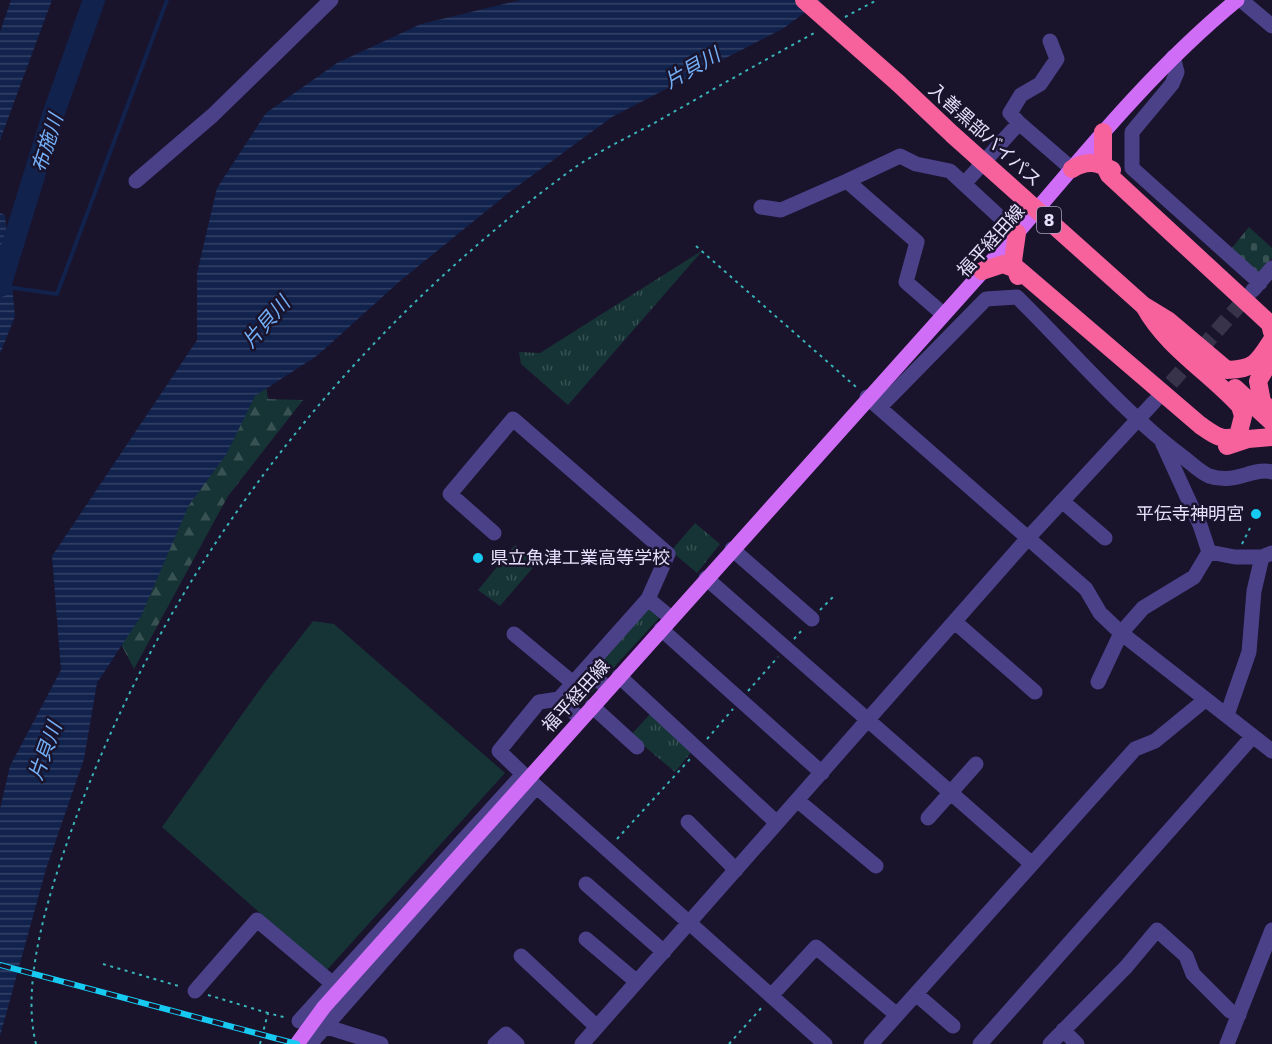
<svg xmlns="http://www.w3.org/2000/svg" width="1272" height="1044" font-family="'DejaVu Sans','Noto Sans JP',sans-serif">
<defs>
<pattern id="grass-tufts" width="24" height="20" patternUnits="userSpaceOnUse" patternTransform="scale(1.5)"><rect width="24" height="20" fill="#163435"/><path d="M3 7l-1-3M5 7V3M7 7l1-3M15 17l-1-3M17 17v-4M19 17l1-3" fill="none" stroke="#385153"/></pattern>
<pattern id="forest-firs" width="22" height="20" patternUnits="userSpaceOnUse" patternTransform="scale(1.5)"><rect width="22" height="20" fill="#163435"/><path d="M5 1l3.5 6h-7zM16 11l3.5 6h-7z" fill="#385153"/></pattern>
<pattern id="cemetery-stones" width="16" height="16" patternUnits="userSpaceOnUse" patternTransform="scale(1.5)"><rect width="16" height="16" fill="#163435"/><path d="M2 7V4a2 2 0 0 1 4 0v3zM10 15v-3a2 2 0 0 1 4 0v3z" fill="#385153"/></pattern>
<pattern id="water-rules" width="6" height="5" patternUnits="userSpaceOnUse" patternTransform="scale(1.5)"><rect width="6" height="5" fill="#11224c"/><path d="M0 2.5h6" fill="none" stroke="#344267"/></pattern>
</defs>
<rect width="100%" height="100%" fill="#1a132c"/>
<path fill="url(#grass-tufts)" d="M703 250 568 405 521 364 519 352 540 353Z
M695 523 720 544 697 573 671 551Z
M515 545 536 564 500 606 478 590Z
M649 607 660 617 606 676 596 668Z
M586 678 597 687 581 705 571 696Z
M651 713 693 750 675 772 631 735Z"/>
<path fill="url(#forest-firs)" d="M263 366 268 399 303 400 228 496 134 669 105 613Z"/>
<path fill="url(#cemetery-stones)" d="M1249 227 1272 248V258L1258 275 1231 249Z"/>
<path fill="#163435" d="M313 621 334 624 505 773 326 971 162 827 263 685Z"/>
<path fill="url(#water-rules)" d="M11 0H52L0 140V32Z
M520 0H822L784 28 612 117 511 191 400 281 318 355 255 396 226 455 189 505 141 616 97 683 84 759 46 869 0 1036V809L10 766 61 670 52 556 197 340V273L217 188 266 113 337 63 421 24Z
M0 213 5 215 15 316 0 354Z"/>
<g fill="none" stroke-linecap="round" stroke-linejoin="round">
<path stroke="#11224c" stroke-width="4" d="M7 287 57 294 167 0"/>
<path stroke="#11224c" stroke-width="22" d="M0 286 52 118 94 0"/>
<path stroke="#39324b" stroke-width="15" stroke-dasharray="15 8" stroke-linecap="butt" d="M1156 400 1251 292"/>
<path stroke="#38b5b9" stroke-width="2" stroke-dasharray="3 4.5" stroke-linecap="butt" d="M845 17 877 0
M696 246 856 387
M1242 544 1250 528
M820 610 835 595
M794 639 804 628
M748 691 778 657
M707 739 733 709
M617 839 690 759
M103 964 182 987
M208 995 268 1013
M36 1044C19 977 54 878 77 815 173 558 349 333 570 171 596 152 629 137 658 121 710 91 763 61 816 32
M260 1044 268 1013 287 1018
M729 1044 763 1006"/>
<path stroke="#4a4188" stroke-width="15" d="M1241 0 1272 26
M1173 57 1177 72 1172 84 1132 132V168L1260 283
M1019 123 1010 113 1021 95 1040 84 1057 59 1050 41
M136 181 213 115 331 0
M847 181 900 156 916 164 950 171 1017 233
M964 184 1019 123 1072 169
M761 207 781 210 847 181 917 242 906 282 943 314
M1253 290 1272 268
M867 397 1086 589 1100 613 1121 633 1272 751
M879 408 986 299 1017 297C1071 350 1122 411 1183 457 1191 463 1200 472 1209 476 1237 485 1251 467 1272 472
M1162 442 1200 525 1209 552
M1062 501 1105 538
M494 533 450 494 513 419 668 554 648 599
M732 549 812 619
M706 578 1032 864
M955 622 1035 692
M661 629 822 773
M514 634 573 683
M587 669 608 689
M619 676 777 823
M1098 682 1121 633 1143 608 1194 577 1209 552 1235 557H1262
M592 706 637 747
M1227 715 1249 652 1254 591 1262 557 1272 553
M581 719 559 699 648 599 671 618
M528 779 825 1044
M797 800 876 866
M928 818 976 764
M688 822 736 870
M586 884 664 952
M586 939 637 982
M521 956 597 1027
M195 991 257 920 333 984
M916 994 953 1026
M771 996 816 947 897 1015
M299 1021 523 774 499 751 539 702 559 699
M324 1026 381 1044
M1063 1030 1077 1044
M310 1044 536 787
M495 1044 506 1034 517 1044
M582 1044 1028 538 1154 402
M871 1044 1135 749 1155 741 1205 700
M980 1044 1253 736
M1050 1044 1126 967 1157 930 1186 956 1193 974 1230 1011 1239 1015
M1227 1044 1272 930"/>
<path stroke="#cf6df7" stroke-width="15" d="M297 1044 324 1007 1017 233C1086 152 1154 68 1237 0"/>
<path stroke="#f7619c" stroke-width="18" d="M898 83 953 135
M1103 132V163L1109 175 1270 324 1272 332
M1072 169C1087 160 1097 162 1112 170
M1017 233 1013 261 1018 276
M982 271 1003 264 1019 270 1200 425C1213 434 1222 442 1238 436L1243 416 1240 406C1208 371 1167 348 1144 306
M1146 307 1169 321 1227 370C1255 369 1258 362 1272 340
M1272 358 1258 381 1262 402 1272 412
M1235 388 1272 422
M1227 446 1248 439 1272 437"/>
<g stroke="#16caf2" stroke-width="6">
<path id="rail" d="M0 965 297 1044"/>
</g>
<use href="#rail" stroke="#1a132c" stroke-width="4" stroke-dasharray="11" stroke-linecap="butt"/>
<path stroke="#f7619c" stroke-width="18" d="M804 0 898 83
M953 135 1144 306"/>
</g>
<g fill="#16caf2" stroke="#1a132c" stroke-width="2">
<circle cx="1256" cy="514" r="6"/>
<circle cx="478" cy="558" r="6"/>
</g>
<g text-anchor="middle" stroke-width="5" stroke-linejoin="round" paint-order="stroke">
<rect fill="#1a132c" stroke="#a9a2be" stroke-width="1.5" x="1037" y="207" width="24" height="26" rx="4.5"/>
<g font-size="16" font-weight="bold" fill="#e6e0fd">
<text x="1049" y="226">8</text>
</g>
<g font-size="18" fill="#e6e0fd" stroke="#1a132c">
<text transform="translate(985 135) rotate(42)" y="6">入善黒部バイパス</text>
<text transform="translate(991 241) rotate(-48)" y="6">福平経田線</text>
<text transform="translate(576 696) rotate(-48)" y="6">福平経田線</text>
</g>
<g font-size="18" fill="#e6e0fd" stroke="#1a132c" text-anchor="end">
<text x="1244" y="520">平伝寺神明宮</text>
<text x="490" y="564" text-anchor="start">県立魚津工業高等学校</text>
</g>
<g font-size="20" font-style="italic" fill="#73aff7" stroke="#1a132c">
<text transform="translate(692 68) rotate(-30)" y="7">片貝川</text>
<text transform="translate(47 143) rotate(-72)" y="7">布施川</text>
<text transform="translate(266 322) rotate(-49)" y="7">片貝川</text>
<text transform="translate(45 751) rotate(-70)" y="7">片貝川</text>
</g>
</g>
</svg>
